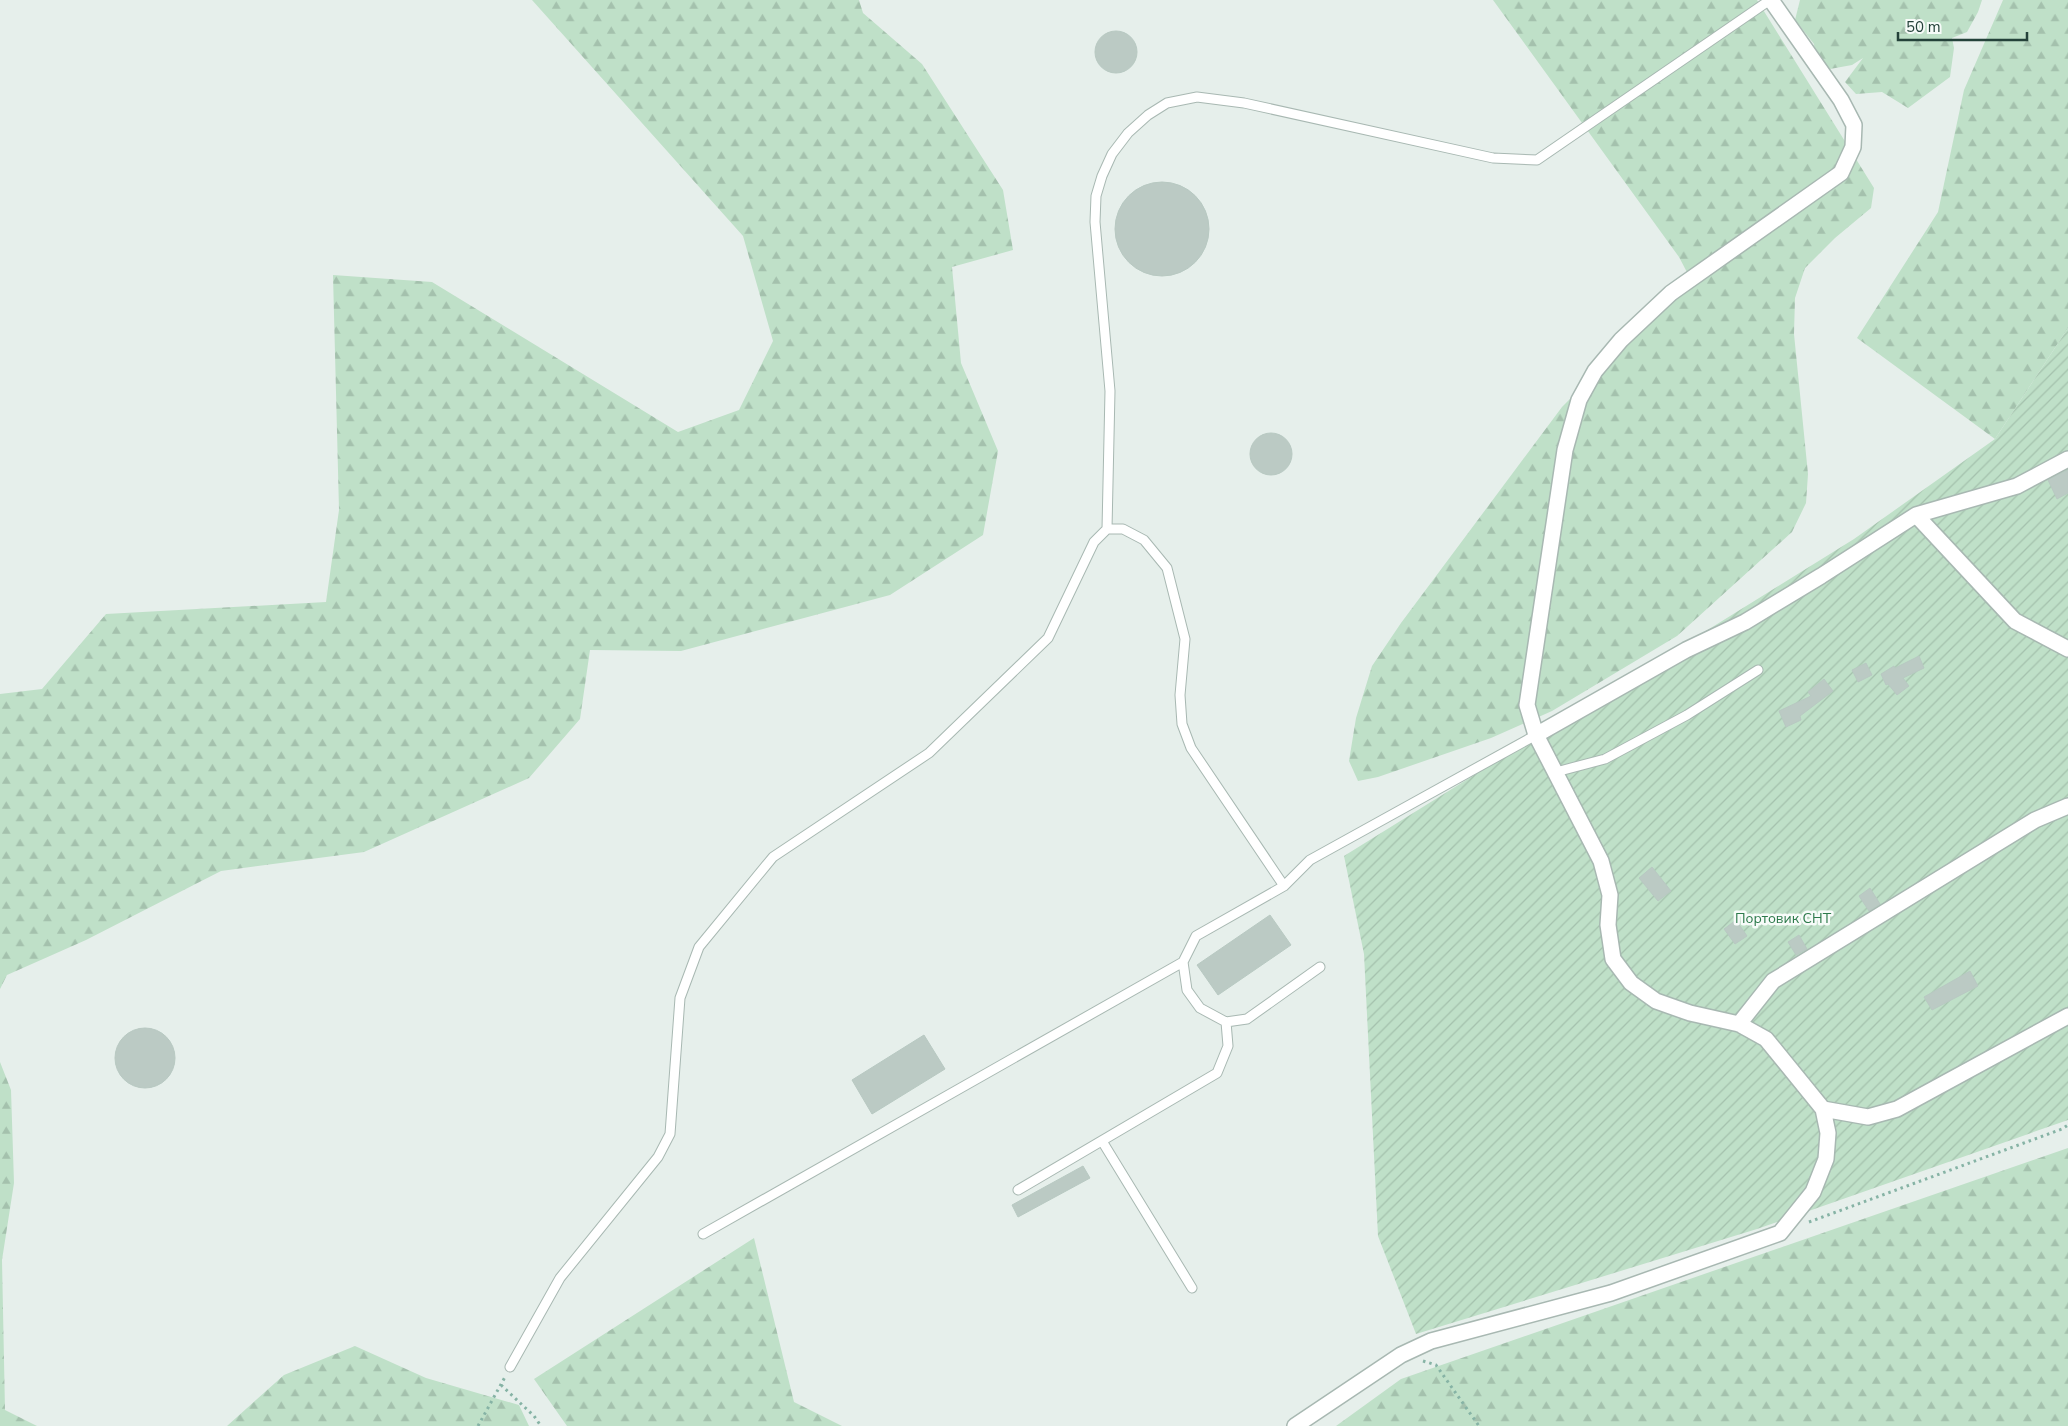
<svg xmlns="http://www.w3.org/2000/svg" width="2068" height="1426" font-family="'Nunito Sans',sans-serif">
<defs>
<pattern id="forest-firs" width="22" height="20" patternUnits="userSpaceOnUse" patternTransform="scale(1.25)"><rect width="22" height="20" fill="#bfe0c8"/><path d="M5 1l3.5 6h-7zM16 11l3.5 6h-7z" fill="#a4c1ad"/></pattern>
<pattern id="garden-furrows" width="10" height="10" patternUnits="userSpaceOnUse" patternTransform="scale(1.25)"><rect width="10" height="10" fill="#bfe0c8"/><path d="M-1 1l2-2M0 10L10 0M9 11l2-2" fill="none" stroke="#a4c1ad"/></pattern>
</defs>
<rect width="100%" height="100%" fill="#e6efeb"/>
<path fill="url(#forest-firs)" d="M532 0H859L863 13 922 64 1003 190 1013 250 952 267 961 363 998 451 983 535 890 595 681 651 590 650 580 719 529 778 364 852 221 871 86 940 7 975 0 989V694L42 689 106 614 326 602 339 510 333 275 432 282 678 432 739 410 773 341 743 236Z
M1493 0H1757L1874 188 1871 208 1835 238 1805 268 1795 298 1794 334 1808 474 1806 503 1792 532 1677 636 1552 711 1491 738 1378 777 1358 781 1349 761 1356 718 1372 666 1401 623 1562 407 1690 278 1679 257Z
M1800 0H1982L1978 12 1967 32 1952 38 1954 48 1950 77 1908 108 1882 92 1856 94 1845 82 1863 58 1852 65 1830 69 1815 54 1814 44 1795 20Z
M2003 0H2068V328L1995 439 1857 338 1938 212 1964 90Z
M0 1062 11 1090 14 1183 2 1260 5 1410 37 1426H0Z
M2068 1148V1426H1336L1401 1379Z
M754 1238 794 1402 842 1426H567L534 1379Z
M355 1346 426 1378 519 1405 529 1426H227L284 1375Z"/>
<path fill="url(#garden-furrows)" d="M2068 328V1120L1757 1229 1416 1334 1378 1236 1364 954 1344 856 1854 539 1995 439Z"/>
<path fill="#bbcac4" stroke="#b8c9c2" d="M1095 52a21 21 0 1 1 42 0a21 21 0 1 1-42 0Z
M1115 229a47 47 0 1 1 94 0a47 47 0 1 1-94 0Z
M1250 454a21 21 0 1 1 42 0a21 21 0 1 1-42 0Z
M2068 470V493L2057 499 2048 480Z
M1919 656 1924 668 1903 678 1909 686 1897 695 1888 684 1886 685 1881 674 1894 666 1895 668Z
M1866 663 1872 675 1858 682 1852 670Z
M1824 679 1833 691 1800 716 1801 720 1786 727 1779 711 1811 696 1808 692Z
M1652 867 1671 891 1658 901 1639 878Z
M1870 888 1880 904 1869 911 1859 896Z
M1270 915 1291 945 1218 995 1197 965Z
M1736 920 1747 936 1735 944 1724 929Z
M1799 935 1807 949 1796 955 1788 942Z
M1970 971 1978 986 1932 1010 1924 997Z
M115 1058a30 30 0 1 1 60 0a30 30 0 1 1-60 0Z
M924 1035 945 1069 872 1114 852 1080Z
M1083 1166 1090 1178 1018 1217 1012 1205Z"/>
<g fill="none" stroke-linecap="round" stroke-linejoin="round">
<g stroke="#a8b8b2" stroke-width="11">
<path id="service" d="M1107 529 1110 391 1095 222 1096 196 1102 176 1112 154 1128 133 1148 115 1167 103 1197 97 1244 103 1493 158 1537 160 1770 0
M1556 772 1605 759 1687 715 1758 670
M1320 967 1247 1019 1226 1022 1200 1008 1187 990 1183 962 1196 936 1284 886 1310 860 1536 735
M1102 1141 1192 1288
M1018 1190 1217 1073 1228 1046 1226 1022
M703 1234 1183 962
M510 1367 560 1278 658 1157 670 1134 680 998 699 947 773 857 929 753 1048 638 1094 542 1107 529H1123L1144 540 1167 568 1185 639 1180 695 1182 724 1191 748 1284 886"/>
</g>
<g stroke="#a8b8b2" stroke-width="18">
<path id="minor" d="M1916 515 2015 621 2068 649
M1536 735 1686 650 1745 622 1821 576 1916 515 2017 486 2068 459
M1739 1024 1773 981 2035 820 2068 806
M1823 1109 1868 1117 1897 1109 2068 1016
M1295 1426 1401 1355 1431 1341 1611 1293 1780 1233 1813 1192 1826 1159 1828 1133 1823 1109 1766 1039 1739 1024 1690 1013 1656 1001 1631 983 1613 959 1608 925 1610 895 1601 861 1536 735 1527 705 1565 450 1579 400 1595 371 1621 340 1671 293 1841 173 1853 147 1854 125 1841 100 1771 0"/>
</g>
<path stroke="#86b3a5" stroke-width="3" stroke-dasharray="2.5 4" stroke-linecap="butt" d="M1809 1222 2062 1129 2068 1125
M1423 1361 1436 1365 1479 1426
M501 1385 534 1416 541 1426
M478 1426 505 1377"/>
<use href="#service" stroke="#fff" stroke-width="9"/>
<use href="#minor" stroke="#fff" stroke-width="15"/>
</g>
<g text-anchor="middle" stroke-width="5" stroke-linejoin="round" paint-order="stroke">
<g font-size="14" fill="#2d7a4b" stroke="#f7fbf9">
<text x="1783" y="923">Портовик СНТ</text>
</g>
</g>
<path d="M1898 32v8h129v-8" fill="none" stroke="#24423a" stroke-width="2.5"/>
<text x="1906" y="32" font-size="15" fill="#24423a" stroke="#f7fbf9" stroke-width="4" paint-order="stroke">50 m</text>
</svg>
